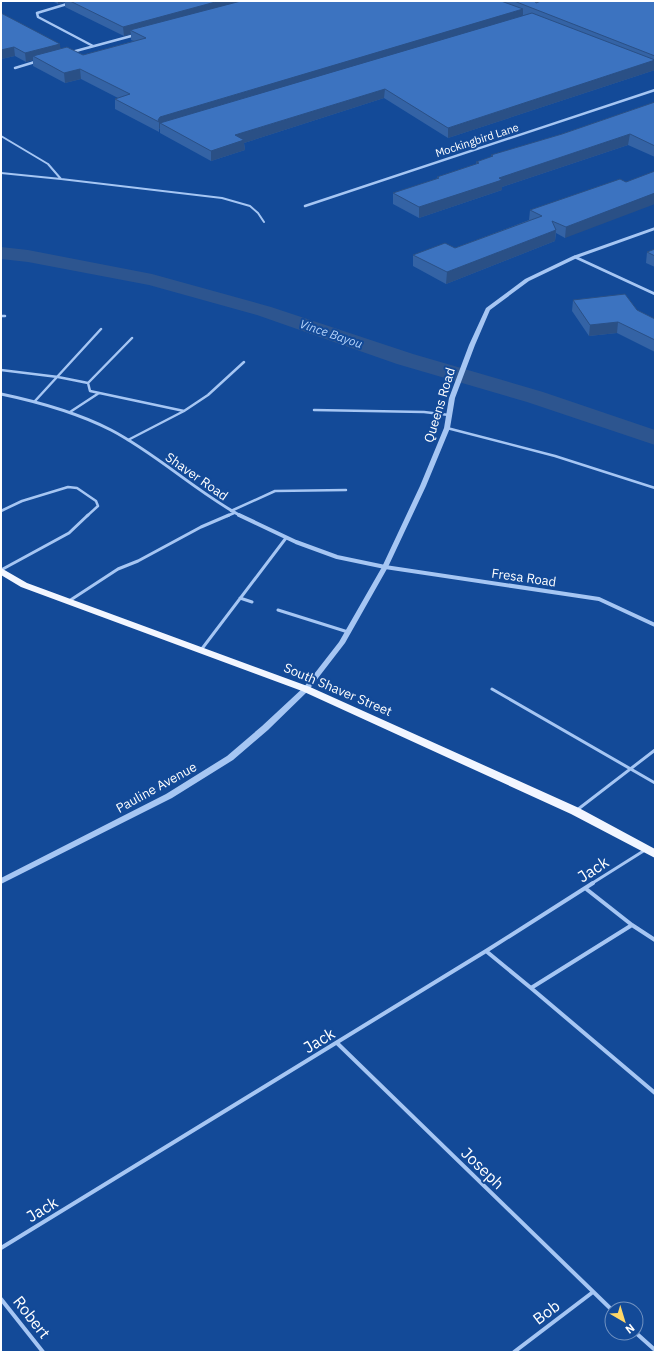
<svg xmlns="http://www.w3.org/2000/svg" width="656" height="1353" font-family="'IBM Plex Sans',sans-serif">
<rect width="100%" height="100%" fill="#134a98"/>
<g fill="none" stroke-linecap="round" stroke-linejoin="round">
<path fill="#2d558f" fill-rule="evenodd" d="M1 247 28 250 152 274 271 307 413 354 543 392 655 430V445L527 402 397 364 257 315 149 285 28 262 1 259Z"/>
<path stroke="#a6c6f3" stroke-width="2" d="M1 136 48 164 61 179 222 198 250 206 258 213 264 222
M1 173 61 179"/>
<path stroke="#a6c6f3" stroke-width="2.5" d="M1 316H5
M1 370 58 377 88 383 90 391 184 411
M88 383 132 338
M35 401 101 329
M314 410 424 412 449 415
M70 412 99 393
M447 428 555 456 655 488
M128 440 184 411 208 395 244 362
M1 511 22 501 68 487 77 488 96 501 98 506 87 516
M231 511 275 491 346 490
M227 516 234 513"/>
<path stroke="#a6c6f3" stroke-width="3" d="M1 570 69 533 88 515
M240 598 252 602
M69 601 118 569 138 561 201 527 229 515
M278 610 348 632
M201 650 286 538
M492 689 655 783
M577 810 655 750
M591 884 645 850"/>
<path stroke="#a6c6f3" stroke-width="4" d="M585 888 632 925
M486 951 531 988 632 925 655 940
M531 988 655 1093
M337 1043 612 1310
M1 1248 486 951 593 883
M1 1299 43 1352
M636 1333 655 1350
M514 1352 593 1292"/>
<path stroke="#a6c6f3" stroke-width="2.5" d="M77 1 37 13 38 17 93 46
M72 52 135 35
M15 68 38 61
M305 206 655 90"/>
<path stroke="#a6c6f3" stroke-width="3" d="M575 257 655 294
M1 394C39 402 76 412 111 430 157 454 195 491 241 516"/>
<path stroke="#a6c6f3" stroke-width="4" d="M239 515 296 542 337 557 385 567 599 599 655 625"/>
<path fill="#a6c6f3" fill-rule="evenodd" d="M655 227V230L577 258 529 281 490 310 475 345 455 398 450 428 426 486 388 567 345 643 308 691 268 730 233 760 172 798 1 884V878L166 794 227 756 262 726 304 687 339 642 382 567 420 486 444 428 449 398 469 345 486 308 525 279 573 256Z"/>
<path fill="#f2f6ff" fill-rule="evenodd" d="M1 568 27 583 310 687 579 808 655 849V858L571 814 302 691 21 587 1 575Z"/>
</g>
<path fill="#3463a5" d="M52 1H655V70L448 138 384 98 244 143 245 150 211 161 160 133V128L159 129V132L115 109V99L118 98 81 79 65 83 33 66V60L26 62 15 56 1 59V13L61 49 83 55 134 41 131 40V34L124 36 65 7V2L58 4Z
M655 102V157L628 145 502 187V190L419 218 393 204V193L437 179V177L476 164V162L491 157V155L562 134Z
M626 182 565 238 556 233 555 241 446 284 413 266V255L455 248 529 220 530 210Z
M655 249V267L646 263 647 252Z
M573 300 637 310 655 319V352L617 333 589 336 572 311Z"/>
<path fill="#2a5086" d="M58 1H65V2L58 4Z
M219 1H243L130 30 131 34 124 36 123 27Z
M523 9V19L160 123V128L159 129V122L158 120 160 117Z
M60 44 61 53 33 56V60L26 62 25 53Z
M14 47 15 56 1 59V50Z
M655 60V70L448 138V128Z
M80 69 81 79 65 83 64 73Z
M385 89 384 98 244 143 245 150 211 161V151L235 135Z
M630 134 628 145 502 187V190L419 218V207L499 178Z
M655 193V204L565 238 566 227Z
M556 230 555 241 446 284 447 272Z
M618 322 617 333 589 336 590 325Z"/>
<path fill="#3c73c0" stroke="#2a5086" d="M70 1H219L123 27Z
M241 1H501L523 9 160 117 158 120 159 122 115 99 130 94 80 69 64 73 33 56 67 47 83 55 146 38 130 30Z
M514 1H535L536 3 541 1H655V56Z
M1 13 60 44 25 53 14 47 1 50Z
M532 13 655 60 448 128 385 89 235 135 244 140 211 151 160 123Z
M655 102V146L630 134 499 178 502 180 419 207 393 193 439 178 437 177 479 163 476 162 493 156 491 155 562 134Z
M655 171V193L566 227 552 221 556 230 447 272 413 255 445 243 455 248 542 216 530 210 620 179 626 182Z
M655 249V256L647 252Z
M625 294 637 310 655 319V340L618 322 590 325 573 300Z"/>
<g text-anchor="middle" stroke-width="4" stroke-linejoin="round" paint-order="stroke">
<g font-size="11" fill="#fff" stroke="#134a98">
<text transform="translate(477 140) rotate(-18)" y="4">Mockingbird Lane</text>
</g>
<g font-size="12" font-style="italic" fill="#b2d1f9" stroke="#134a98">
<text transform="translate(331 334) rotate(19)" y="4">Vince Bayou</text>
</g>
<g font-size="13" fill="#fff" stroke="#134a98">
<text transform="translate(439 405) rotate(-73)" y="5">Queens Road</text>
<text transform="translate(197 476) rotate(35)" y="5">Shaver Road</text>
<text transform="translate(524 577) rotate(8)" y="5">Fresa Road</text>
<text transform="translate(338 689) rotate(23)" y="5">South Shaver Street</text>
<text transform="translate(156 787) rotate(-29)" y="5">Pauline Avenue</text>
</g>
<g font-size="16" fill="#fff" stroke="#134a98">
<text transform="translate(593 869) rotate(-33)" y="6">Jack</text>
<text transform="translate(319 1040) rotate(-31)" y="6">Jack</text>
<text transform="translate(483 1168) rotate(44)" y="6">Joseph</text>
<text transform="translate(42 1209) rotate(-31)" y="6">Jack</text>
<text transform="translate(546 1312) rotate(-37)" y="6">Bob</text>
<text transform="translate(32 1317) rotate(52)" y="6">Robert</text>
</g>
</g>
<rect width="656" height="1353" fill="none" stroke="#ffffff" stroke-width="4"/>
<g transform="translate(624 1321) rotate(142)"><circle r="19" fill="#134a98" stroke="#7192c1"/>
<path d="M0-3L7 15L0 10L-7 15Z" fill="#ffd768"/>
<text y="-6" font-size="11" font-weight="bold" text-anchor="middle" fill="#ffffff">N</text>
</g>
</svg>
